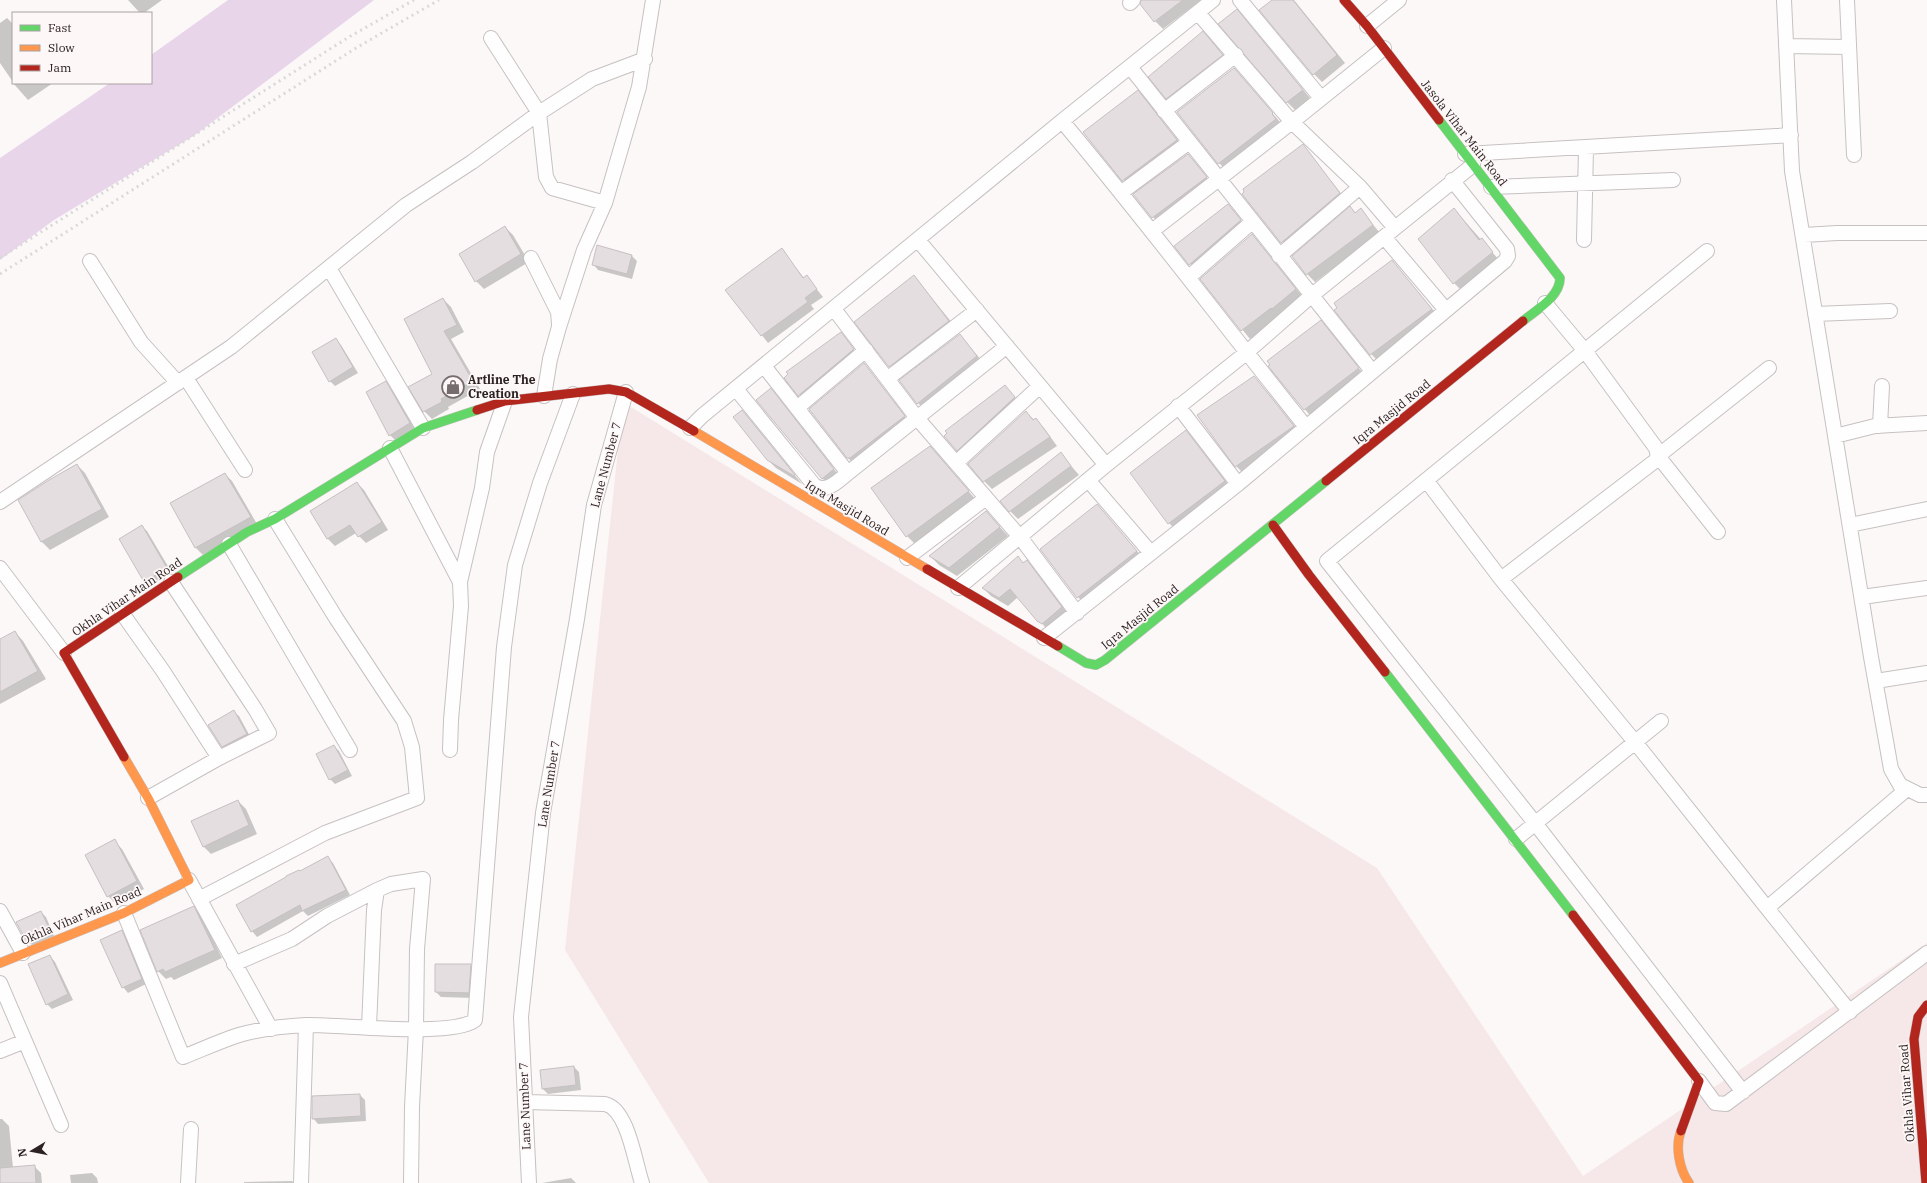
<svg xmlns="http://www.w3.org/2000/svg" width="1927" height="1183" font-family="'IBM Plex Serif',serif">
<rect width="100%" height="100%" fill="#fcf8f8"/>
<path fill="#f6e8e8" d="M623 402 1377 868 1583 1176 1927 943V1183H709L565 950Z"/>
<path fill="#e8d5ea" d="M228 0H374L195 135 54 220 0 260V158L110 83H151V55Z"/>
<path fill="#0003" d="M128 0H162L144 13H140Z
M1142 0H1201L1163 29 1155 21Z
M1273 0H1294L1345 63 1322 82 1314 74Z
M7 18 13 24V82L0 63V23Z
M1245 19 1310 98 1295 110 1287 102Z
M1211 41 1230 63 1175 106 1167 98Z
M1234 69 1280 122 1279 123 1283 128 1227 171 1219 163Z
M13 83H53L28 100Z
M1138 92 1185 149 1131 188 1085 133Z
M1303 146 1347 201 1290 250 1243 194Z
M1188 155 1214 186 1161 225 1153 217Z
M1228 205 1248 229 1198 273 1175 246Z
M1350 208 1356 213 1361 210 1380 233 1315 282 1307 274Z
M1454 209 1500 261 1462 291 1454 283Z
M505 227 513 235 529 262 484 289 476 281Z
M1252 235 1303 297 1295 305 1250 339 1201 279Z
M598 247 632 256 637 261 632 279 598 270 593 264Z
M782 250 804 278 807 277 823 297 811 305 814 309 768 343 727 290Z
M1392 261 1439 317 1379 362 1371 354Z
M914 276 957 329 898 374 890 366Z
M443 299 451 307 464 332 451 339 480 389 448 407 449 409 432 419 424 411 433 374Z
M1321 322 1366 377 1312 418 1270 366Z
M336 340 341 345 358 373 335 386 330 381Z
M965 341 982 361 923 408 918 403Z
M848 342 861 358 807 403 785 378Z
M864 364 912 425 856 466 848 458Z
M1254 377 1301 434 1244 474 1236 466Z
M386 383 391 388 414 428 395 440 390 435Z
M1005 386 1022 406 965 458 957 450 948 434Z
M771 390 841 478 830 486 822 478Z
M742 412 750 420 802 484 776 468 767 459Z
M1025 412 1044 428 1057 446 992 489 984 481Z
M1193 440 1232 489 1177 531 1169 523Z
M1061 454 1079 475 1018 519 1010 511Z
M938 455 976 500 915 544 907 536Z
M77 465 85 473 109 517 50 550 42 542 19 501Z
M225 474 232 481 257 524 203 555 196 548 171 504Z
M357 483 364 490 388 530 366 543 356 533 335 546 328 539 311 511Z
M1097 505 1144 559 1086 605 1078 597Z
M986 512 1008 536 957 576 939 565 931 557Z
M141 526 147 531 172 573 150 586 145 581Z
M1027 561 1069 615 1046 628 1018 597 1008 606 991 596 983 588Z
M15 632 23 641 46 679 0 704V640Z
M233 711 239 716 252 740 228 752 223 746Z
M334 746 339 751 352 776 335 784 330 779Z
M238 801 246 809 257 834 211 854 203 846Z
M114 841 122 849 144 889 116 904 108 896Z
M328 858 333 863 350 895 308 916 303 911 257 937 252 931 300 872Z
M194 908 202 916 222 958 174 980 171 977 166 979 158 971Z
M41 912 46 917 54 936 32 945 27 940Z
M122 931 127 937 146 984 128 993 123 987Z
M50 956 55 962 73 1000 52 1009 47 1004Z
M436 965H470L476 970 474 998 441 997 436 992Z
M574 1067 579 1072 581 1090 548 1094 543 1089Z
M360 1095 365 1100 366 1121 318 1124 313 1118Z
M0 1119H2L9 1126 13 1168 34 1166 41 1173 42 1183H0Z
M92 1173 97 1178 98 1183H71L70 1175Z
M571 1178 576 1183H542Z
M292 1181 294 1183H244V1182Z"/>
<path fill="#e5dee0" stroke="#c6c0c2" d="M1141 0H1183L1154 22 1140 4Z
M1272 0H1293L1337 55 1313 75 1259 10Z
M1237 9 1303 90 1286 103 1218 24Z
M1203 31 1223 55 1166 99 1148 77Z
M1234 68 1273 113 1272 114 1276 119 1218 164 1177 112Z
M1138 90 1177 140 1122 181 1083 132Z
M1303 144 1340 193 1281 243 1242 194 1244 192 1243 189Z
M1188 154 1207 177 1152 218 1133 194Z
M1228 204 1241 220 1189 265 1174 246Z
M1350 206 1355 213 1361 208 1373 225 1306 275 1292 256Z
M1454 208 1479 240 1482 238 1493 252 1453 284 1418 239Z
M505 226 521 254 475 282 459 254Z
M1252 234 1296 289 1272 309 1271 308 1241 331 1200 279Z
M597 245 632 255 627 274 592 265Z
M782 248 803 278 807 275 817 289 805 298 808 302 761 336 725 290Z
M1392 260 1432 309 1370 355 1334 310 1337 308 1334 303Z
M914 275 949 321 889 367 854 322Z
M443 298 457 325 444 331 473 381 441 399 442 402 423 412 408 387 432 374 404 319Z
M1321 320 1359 368 1304 410 1268 366 1270 365 1267 361Z
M841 332 854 349 798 396 784 378 788 374 786 372Z
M960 334 977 356 917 404 899 380Z
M336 338 353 367 329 382 312 352Z
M864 363 905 416 850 458H847L809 409Z
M1254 376 1294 426 1235 467 1197 415Z
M386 381 410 423 389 436 366 392Z
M1005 385 1015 397 957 451 944 436 947 433 945 431Z
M771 388 834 469 822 479 756 400Z
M742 410 795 475 794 476 767 460 733 417Z
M1026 411 1033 420 1036 418 1050 437 983 482 968 464Z
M1186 430 1225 481 1168 524 1130 473Z
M930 446 969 491 906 537 871 488Z
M1061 452 1071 466 1009 512 1000 501Z
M77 464 102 509 41 542 18 500 49 480Z
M225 473 251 517 195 548 170 503Z
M357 482 382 522 358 537 350 525 327 539 310 511Z
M1097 504 1137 551 1077 598 1040 549Z
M986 511 1000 527 949 568 929 556Z
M142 525 167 568 144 582 119 539Z
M1018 556 1023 563 1027 560 1062 607 1042 624 1037 621 1010 589 999 598 982 588Z
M15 631 38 671 0 692V639Z
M234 710 247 734 222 747 208 725Z
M334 745 348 770 329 780 316 754Z
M238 800 249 825 203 847 191 821Z
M115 839 137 881 107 897 85 855Z
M328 856 346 890 302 911 300 905 251 932 236 905 286 877V876L299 870 300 871Z
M194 906 215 950 165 972 163 969 157 972 140 930Z
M41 911 50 930 26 940 16 922Z
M122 930 142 979 122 988 100 940Z
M50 955 68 994 46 1005 28 964Z
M435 964H471L469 993 435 992Z
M574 1066 576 1085 542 1089 540 1070Z
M360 1094 361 1116 312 1119V1096Z
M35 1165 36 1183H0V1168Z"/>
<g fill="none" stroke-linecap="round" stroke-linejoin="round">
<g stroke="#c7c1c1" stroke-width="16">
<path id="street" d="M1240 0 1321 98
M1784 0 1792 171 1871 657 1891 769 1900 785 1920 795H1927
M1847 0 1854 155
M1130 3 1133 0
M1198 13 1292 122 1360 187 1395 228
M1367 26 1399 0
M491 38 539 113 546 177 552 188 605 203
M1786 46 1849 47
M1130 67 1372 371
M1164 111 1236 55
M1062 121C1146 221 1224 325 1306 427
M1465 154 1791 135
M1491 187 1673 180
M1122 192 1188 143
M1152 231 1292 122 1384 48
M1804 235 1837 233H1927
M1384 237 1446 310
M918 240 1106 465
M1584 240 1586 148
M1707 251 1327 561 1535 823 1743 1092
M1279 256 1360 187
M531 258 558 312 559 325
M90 261 141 342 178 383
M329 268 423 428
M1189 277 1252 222
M834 309 917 418 1020 537 1077 613
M1815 314 1890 311
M764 366 848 473
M186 378 245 470
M887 379 977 310
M736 389 814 485C826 494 838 481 848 473L1007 346
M544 396 550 359 559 327 584 250 605 203 639 87 653 0
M1178 406 1238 484
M797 408 866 350
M1880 426 1882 386
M690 428 702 416 1062 121 1213 0
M1835 436 1875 426 1927 423
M390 448 460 582
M956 463 1040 386
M1088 480 1151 553
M1426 480 1501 579 1635 742 1767 908
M0 502 231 347 406 205 472 162 539 113 592 79 645 59
M1850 525 1927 509
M1718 532 1658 456 1769 368
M229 544 350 750
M907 558 986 498
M0 568 64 653
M1501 579 1655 461 1658 456 1656 448 1585 351 1545 303
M958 588 1106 465 1246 353 1311 296 1473 165
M1862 597 1927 588
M122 613 163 671 219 758
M1044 638 1238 484 1505 261 1508 256 1507 249 1452 180
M1876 681 1927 673
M450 750 451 720 461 606 460 582 482 488 487 452 505 401
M148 798 219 758 269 733 255 709 171 582
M1516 839 1661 721
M189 880 271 1029
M199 899 325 833 417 798 412 747 404 721 336 618 275 519
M0 911 23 953
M124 913 183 1057C201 1050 220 1041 239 1035 260 1029 285 1026 306 1025 340 1024 452 1038 475 1020L504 647 515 565 540 483 573 394
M234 964 292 939 327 916 377 890 391 884 423 879 417 949 416 1029 412 1107 411 1183
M0 983 61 1125
M1850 1012 1767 908 1907 789
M369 1027 374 910 377 890
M0 1051 25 1041
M1699 1081 1715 1103 1726 1104 1927 953
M525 1102 605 1104C628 1109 635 1163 642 1183
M188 1183 191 1129
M301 1183 306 1025
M529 1183 521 1017 543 813 577 619 594 505 626 392"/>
</g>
<g stroke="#c7c1c1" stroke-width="10">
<path id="fast" d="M1439 120 1560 278C1560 297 1536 310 1523 321
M178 577 247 532 275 519 423 428 477 410
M1058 646 1086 663 1096 665 1105 660 1326 481
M1385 672 1573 915"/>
</g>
<g stroke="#c7c1c1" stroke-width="10">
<path id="slow" d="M694 431 927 569
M0 963 124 913 189 880 148 798 124 757
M1681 1131C1675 1146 1679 1169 1689 1183"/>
</g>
<g stroke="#c7c1c1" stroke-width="10">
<path id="jam" d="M1344 0 1367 26 1439 120
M477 410 505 401 609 389 626 392 694 431
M1326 481 1523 321
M1273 525 1309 575 1385 672
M927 569 1058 646
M124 757 64 653 178 577
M1573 915 1699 1081 1681 1131
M1926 1183 1914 1039 1918 1017 1927 1005"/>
</g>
<use href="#street" stroke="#fffefe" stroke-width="14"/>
<use href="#fast" stroke="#63d668" stroke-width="9"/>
<use href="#slow" stroke="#ff974d" stroke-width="9"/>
<use href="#jam" stroke="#b3261e" stroke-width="9"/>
<path stroke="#dad9d9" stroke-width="3" stroke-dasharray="2 4" stroke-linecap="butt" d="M0 258 349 37 414 0
M0 274 356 48 439 0"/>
</g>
<defs>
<g id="shop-ring" transform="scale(1.15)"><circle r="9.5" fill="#fdf7f7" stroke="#756d6d" stroke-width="1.5"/><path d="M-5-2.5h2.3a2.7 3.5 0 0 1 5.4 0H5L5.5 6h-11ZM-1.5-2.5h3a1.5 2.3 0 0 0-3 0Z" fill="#756d6d"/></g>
</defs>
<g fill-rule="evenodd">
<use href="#shop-ring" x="453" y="387"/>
</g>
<g text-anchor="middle" stroke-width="3.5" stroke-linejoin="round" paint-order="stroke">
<g font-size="12" fill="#2c2222" stroke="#fdf7f7">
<text transform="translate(1464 133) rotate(52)" y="4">Jasola Vihar Main Road</text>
<text transform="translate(1392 412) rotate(-39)" y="4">Iqra Masjid Road</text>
<text transform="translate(606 465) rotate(-75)" y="4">Lane Number 7</text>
<text transform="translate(847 508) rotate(31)" y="4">Iqra Masjid Road</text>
<text transform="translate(127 597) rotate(-34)" y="4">Okhla Vihar Main Road</text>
<text transform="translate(1140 617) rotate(-39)" y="4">Iqra Masjid Road</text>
<text transform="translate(549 784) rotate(-81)" y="4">Lane Number 7</text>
<text transform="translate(81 916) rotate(-23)" y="4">Okhla Vihar Main Road</text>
<text transform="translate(1907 1093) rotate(-94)" y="4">Okhla Vihar Road</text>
<text transform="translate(525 1106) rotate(-92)" y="4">Lane Number 7</text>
</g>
<g font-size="12" font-weight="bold" fill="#2c2222" stroke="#fdf7f7" text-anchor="start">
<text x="468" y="384">Artline The<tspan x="468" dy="14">Creation</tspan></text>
</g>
</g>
<rect x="12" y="12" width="140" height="72" fill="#fdf7f7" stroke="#a9a2a2"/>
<rect x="20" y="25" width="20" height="6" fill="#63d668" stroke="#a9a2a2"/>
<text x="48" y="32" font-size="12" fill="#2c2222">Fast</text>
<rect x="20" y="45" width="20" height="6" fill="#ff974d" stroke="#a9a2a2"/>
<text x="48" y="52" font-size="12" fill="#2c2222">Slow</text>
<rect x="20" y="65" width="20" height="6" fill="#b3261e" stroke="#a9a2a2"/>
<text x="48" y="72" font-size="12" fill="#2c2222">Jam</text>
<g transform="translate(32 1151) rotate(260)" stroke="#fdf7f7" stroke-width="3" paint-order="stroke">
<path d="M0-3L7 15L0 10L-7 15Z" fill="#2c2222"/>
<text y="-6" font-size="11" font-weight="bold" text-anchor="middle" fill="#2c2222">N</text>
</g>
</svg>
